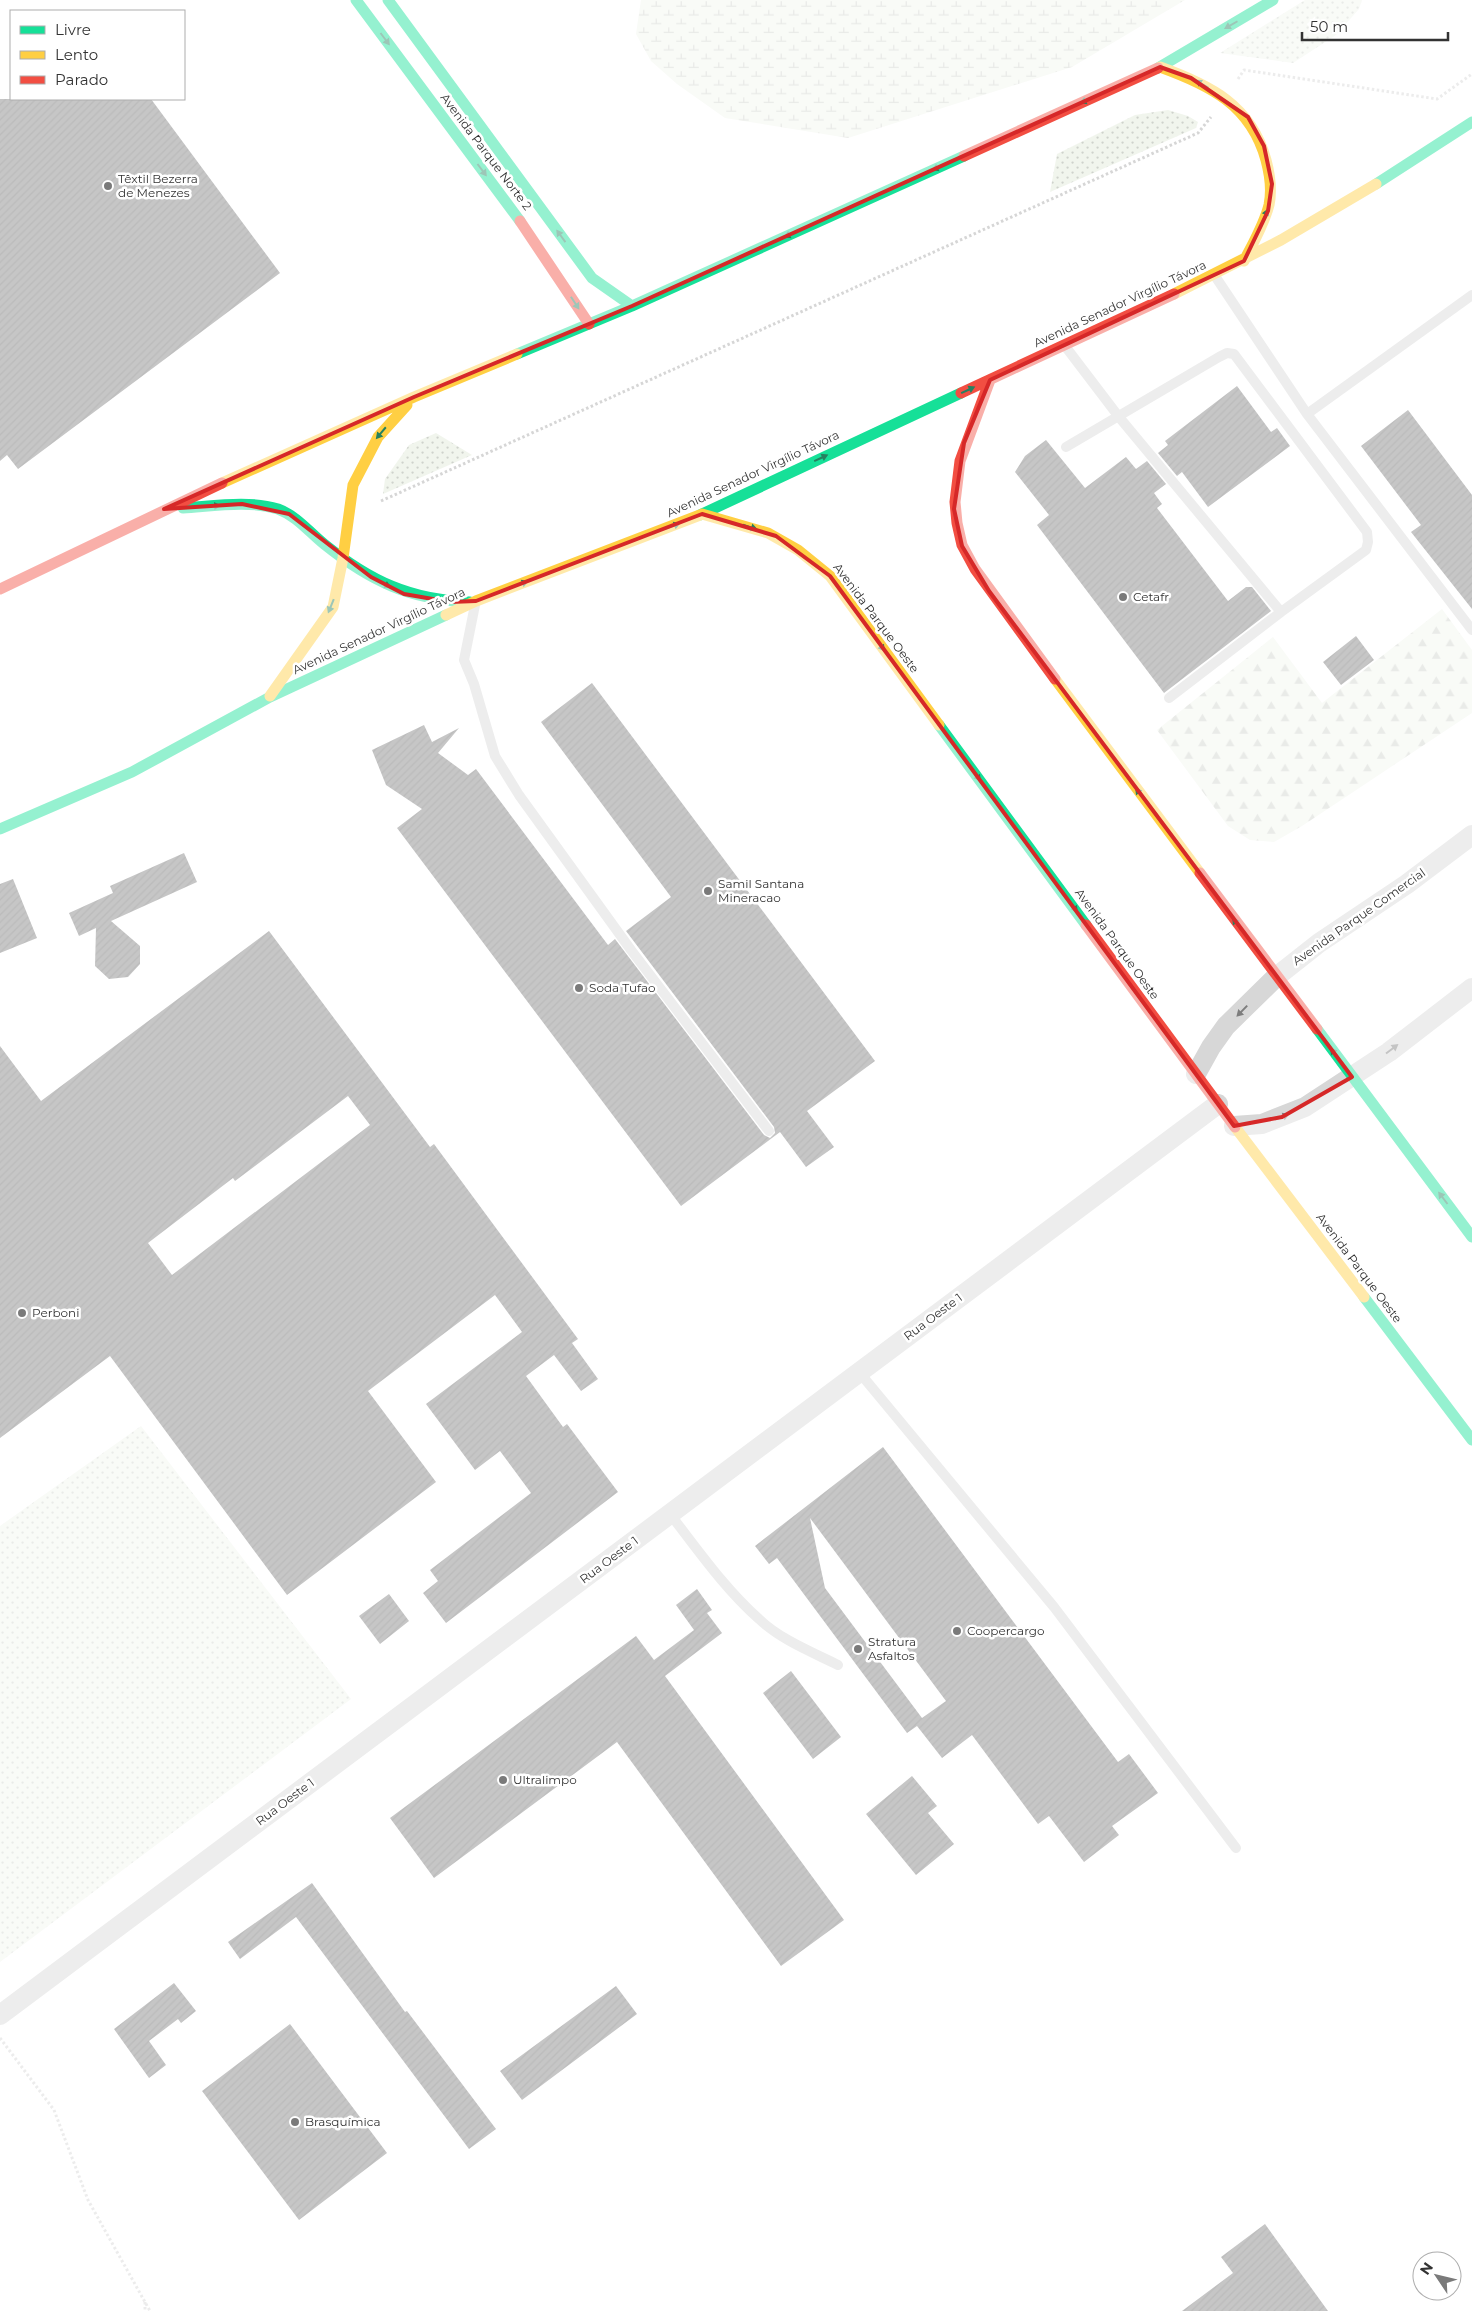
<svg xmlns="http://www.w3.org/2000/svg" width="1472" height="2311" font-family="Montserrat,sans-serif">
<defs>
<pattern id="grass-dots" width="8" height="8" patternUnits="userSpaceOnUse" patternTransform="scale(1.25)"><rect width="8" height="8" fill="#f1f5ed"/><path d="M2 2h.1M6 6h.1" fill="none" stroke="#cfd2cc" stroke-width="1.8" stroke-linecap="round"/></pattern>
<pattern id="forest-firs" width="22" height="20" patternUnits="userSpaceOnUse" patternTransform="scale(1.25)"><rect width="22" height="20" fill="#f1f5ed"/><path d="M5 1l3.5 6h-7zM16 11l3.5 6h-7z" fill="#cfd2cc"/></pattern>
<pattern id="wetland-marsh" width="20" height="14" patternUnits="userSpaceOnUse" patternTransform="scale(1.25)"><rect width="20" height="14" fill="#f1f5ed"/><path d="M1 5h8M5 5V1M11 12h8M15 12V8" fill="none" stroke="#cfd2cc"/></pattern>
<pattern id="building-hatch" width="6" height="6" patternUnits="userSpaceOnUse" patternTransform="scale(1.25)"><rect width="6" height="6" fill="#818181"/><path d="M-1 1l2-2M0 6l6-6M5 7l2-2" fill="none" stroke="#6a6a6a"/></pattern>
</defs>
<rect width="100%" height="100%" fill="#fff"/>
<path fill="url(#grass-dots)" d="M1305 0H1362L1359 9 1336 35 1293 63 1220 53Z
M1168 110 1188 116 1198 122 1196 128 1050 192 1057 154 1135 115Z
M436 433 472 455 383 494 385 479 409 445Z
M141 1426 351 1699 0 1962V1526Z"/>
<path fill="url(#forest-firs)" d="M1442 609 1472 650V713L1302 826 1274 842 1250 840 1228 826 1157 730 1273 637 1322 703Z"/>
<path fill="url(#wetland-marsh)" d="M641 0H1185L1072 67 848 138 725 118 677 84 651 61 636 34Z"/>
<path fill="url(#building-hatch)" fill-rule="evenodd" d="M0 99H151L280 273 18 469 7 455 0 461Z
M1237 386 1271 432 1277 428 1290 446 1208 507 1182 472 1177 476 1158 453 1168 445 1165 441Z
M1408 410 1472 495V609L1411 532 1421 525 1361 446Z
M1046 440 1085 488 1126 457 1136 469 1147 461 1166 484 1154 493 1162 504 1157 508 1228 601 1246 587H1252L1271 611 1164 693 1037 525 1049 515 1015 472 1025 456Z
M1356 636 1374 660 1341 685 1323 662Z
M592 683 875 1061 807 1111 834 1147 806 1167 780 1132 681 1206 397 828 422 809 386 785 372 750 424 725 432 742 459 728 438 753 468 775 476 769 608 945 615 939 764 1135 770 1138 775 1133 774 1127 626 931 671 897 541 722Z
M184 853 197 882 111 921 140 946V964L128 977 109 979 95 966 96 928 79 936 69 913 113 893 110 886Z
M13 879 37 938 0 953V884Z
M269 931 430 1147 434 1144 578 1339 572 1343 598 1379 581 1391 554 1355 526 1376 563 1427 567 1424 618 1492 446 1623 423 1593 438 1581 430 1570 531 1493 500 1451 475 1470 426 1404 522 1332 495 1295 368 1391 436 1482 287 1595 110 1356 0 1438V1046L41 1101ZM348 1096 370 1125 172 1275 148 1243 233 1178 235 1181Z
M883 1447 1118 1762 1129 1754 1158 1793 1112 1826 1119 1835 1084 1862 1049 1816 1038 1824 972 1735 942 1758 917 1726 907 1733 777 1558 769 1564 755 1546ZM810 1518 946 1701 922 1718 825 1588Z
M697 1589 712 1610 707 1613 722 1633 665 1676 844 1920 781 1966 617 1742 434 1878 390 1818 636 1636 654 1660 694 1630 676 1605Z
M389 1594 409 1621 380 1644 359 1616Z
M791 1671 841 1737 813 1759 763 1693Z
M912 1776 937 1806 928 1813 954 1844 916 1875 866 1814Z
M312 1883 405 2012 407 2011 496 2129 469 2149 296 1917 240 1959 228 1942Z
M174 1983 196 2011 181 2023 178 2019 149 2041 166 2065 149 2078 114 2029Z
M616 1986 637 2014 522 2100 500 2071Z
M290 2024 387 2153 299 2220 202 2091Z
M1265 2224 1328 2311H1182L1233 2273 1221 2257Z"/>
<g fill="none" stroke-linecap="round" stroke-linejoin="round">
<path stroke="#d6d6d6" stroke-width="3" stroke-dasharray="2.5 2.5" stroke-linecap="butt" d="M1238 79 1244 70 1437 99 1472 74
M381 501 1198 133 1211 117
M0 2038 54 2110 88 2200 150 2311
M145 2302V2311"/>
<path stroke="#d7d7d7" stroke-width="10" d="M1215 276 1307 414 1472 630
M1065 346 1119 417 1281 612
M1307 414 1472 295
M1066 447 1219 357 1227 353 1234 354 1367 532 1368 542 1366 550 1281 612 1169 698
M475 605 464 660 474 684 495 756 519 795 631 950 769 1131
M859 1372 1054 1607 1236 1848
M670 1514C698 1550 725 1589 759 1619 781 1640 812 1652 838 1665"/>
<path stroke="#d7d7d7" stroke-width="20" d="M1196 1074 1211 1047 1226 1026 1276 977 1319 943 1407 884 1472 835
M1234 1126 1262 1124 1305 1107 1389 1052 1472 988
M0 2015 1218 1104"/>
<path stroke="#16e098" stroke-width="11" d="M356 0 520 221
M388 0 592 278 632 306
M1158 68 1273 0
M1376 184 1472 122
M517 354 632 306 964 156
M183 508C214 506 249 500 278 509 297 516 309 532 324 544 370 581 410 600 470 602
M700 515 961 393
M939 725 1086 925
M0 829 132 772 270 697 446 615
M1317 1029 1472 1237
M1364 1297 1472 1440"/>
<path stroke="#ffcf43" stroke-width="11" d="M1160 67C1210 85 1251 105 1266 160 1270 175 1272 191 1269 205 1264 225 1253 243 1244 261
M1174 294 1281 240 1376 184
M222 483 414 397 517 354
M702 514 768 533 798 550 830 576 939 725
M446 615 476 601 700 515
M1055 679 1200 873
M270 696 333 607 343 558 353 485 378 437 407 405
M1235 1127 1364 1297"/>
<path stroke="#f24e42" stroke-width="11" d="M964 156 1158 68
M520 221 589 324
M990 380 960 461 955 502 957 523 962 545 975 569 1055 679
M961 393 1174 294
M0 589 222 483
M1200 873 1317 1029
M1086 925 1235 1127"/>
</g>
<defs><path id="oneway-solid" d="M-6-.8H1V-3.2L6.5 0L1 3.2V.8H-6Z" transform="scale(1.25)"/></defs>
<g fill="#268160">
<use href="#oneway-solid" transform="translate(1231 25) rotate(150)"/>
<use href="#oneway-solid" transform="translate(385 39) rotate(53)"/>
<use href="#oneway-solid" transform="translate(1202 84) rotate(-149)"/>
<use href="#oneway-solid" transform="translate(1087 100) rotate(156)"/>
<use href="#oneway-solid" transform="translate(939 167) rotate(156)"/>
<use href="#oneway-solid" transform="translate(482 170) rotate(53)"/>
<use href="#oneway-solid" transform="translate(1265 216) rotate(-67)"/>
<use href="#oneway-solid" transform="translate(791 234) rotate(156)"/>
<use href="#oneway-solid" transform="translate(561 236) rotate(-126)"/>
<use href="#oneway-solid" transform="translate(575 303) rotate(57)"/>
<use href="#oneway-solid" transform="translate(968 390) rotate(-25)"/>
<use href="#oneway-solid" transform="translate(381 433) rotate(130)"/>
<use href="#oneway-solid" transform="translate(821 458) rotate(-25)"/>
<use href="#oneway-solid" transform="translate(213 506) rotate(-4)"/>
<use href="#oneway-solid" transform="translate(673 526) rotate(-21)"/>
<use href="#oneway-solid" transform="translate(750 527) rotate(17)"/>
<use href="#oneway-solid" transform="translate(384 584) rotate(26)"/>
<use href="#oneway-solid" transform="translate(521 584) rotate(-21)"/>
<use href="#oneway-solid" transform="translate(331 606) rotate(112)"/>
<use href="#oneway-solid" transform="translate(880 645) rotate(54)"/>
<use href="#oneway-solid" transform="translate(976 775) rotate(54)"/>
<use href="#oneway-solid" transform="translate(1140 794) rotate(-127)"/>
<use href="#oneway-solid" transform="translate(1073 906) rotate(54)"/>
<use href="#oneway-solid" transform="translate(1237 924) rotate(-127)"/>
<use href="#oneway-solid" transform="translate(1335 1054) rotate(-127)"/>
<use href="#oneway-solid" transform="translate(1443 1198) rotate(-127)"/>
</g>
<g fill="#7d7d7d">
<use href="#oneway-solid" transform="translate(1242 1011) rotate(134)"/>
<use href="#oneway-solid" transform="translate(1392 1049) rotate(-37)"/>
<use href="#oneway-solid" transform="translate(1282 1117) rotate(-21)"/>
</g>
<path d="M0 0H1472V2311H0ZM1160 67 1191 78 1248 117 1264 146 1272 184 1268 211 1244 261 990 380 964 443 954 509 962 546 989 591 1352 1077 1282 1117 1234 1126 830 576 776 536 702 514 476 601 450 602 404 594 371 577 289 514 242 504 164 509 414 397 632 306Z" fill="#fff" fill-opacity=".55" fill-rule="evenodd"/>
<path fill="none" stroke="#d62828" stroke-width="4" stroke-linejoin="round" d="M1160 67 1191 78 1248 117 1264 146 1272 184 1268 211 1244 261 990 380 964 443 954 509 962 546 989 591 1352 1077 1282 1117 1234 1126 830 576 776 536 702 514 476 601 450 602 404 594 371 577 289 514 242 504 164 509 414 397 632 306Z"/>
<g fill="#7a7a7a" stroke="#fff" stroke-width="2">
<circle cx="108" cy="186" r="5"/>
<circle cx="1123" cy="597" r="5"/>
<circle cx="708" cy="891" r="5"/>
<circle cx="579" cy="988" r="5"/>
<circle cx="22" cy="1313" r="5"/>
<circle cx="957" cy="1631" r="5"/>
<circle cx="858" cy="1649" r="5"/>
<circle cx="503" cy="1780" r="5"/>
<circle cx="295" cy="2122" r="5"/>
</g>
<g text-anchor="middle" stroke-width="5" stroke-linejoin="round" paint-order="stroke">
<g font-size="12" fill="#333" stroke="#fff">
<text transform="translate(486 152) rotate(53)" y="4">Avenida Parque Norte 2</text>
<text transform="translate(1120 304) rotate(-25)" y="4">Avenida Senador Virgílio Távora</text>
<text transform="translate(753 474) rotate(-25)" y="4">Avenida Senador Virgílio Távora</text>
<text transform="translate(876 618) rotate(53)" y="4">Avenida Parque Oeste</text>
<text transform="translate(379 631) rotate(-25)" y="4">Avenida Senador Virgílio Távora</text>
<text transform="translate(1359 917) rotate(-35)" y="4">Avenida Parque Comercial</text>
<text transform="translate(1117 944) rotate(54)" y="4">Avenida Parque Oeste</text>
<text transform="translate(1359 1268) rotate(53)" y="4">Avenida Parque Oeste</text>
<text transform="translate(933 1317) rotate(-37)" y="4">Rua Oeste 1</text>
<text transform="translate(609 1560) rotate(-37)" y="4">Rua Oeste 1</text>
<text transform="translate(285 1802) rotate(-37)" y="4">Rua Oeste 1</text>
</g>
<g font-size="12" fill="#333" stroke="#fff" text-anchor="start">
<text x="118" y="183">Têxtil Bezerra<tspan x="118" dy="14">de Menezes</tspan></text>
<text x="1133" y="601">Cetafr</text>
<text x="718" y="888">Samil Santana<tspan x="718" dy="14">Mineracao</tspan></text>
<text x="589" y="992">Soda Tufao</text>
<text x="32" y="1317">Perboni</text>
<text x="967" y="1635">Coopercargo</text>
<text x="868" y="1646">Stratura<tspan x="868" dy="14">Asfaltos</tspan></text>
<text x="513" y="1784">Ultralimpo</text>
<text x="305" y="2126">Brasquímica</text>
</g>
</g>
<rect x="10" y="10" width="175" height="90" fill="#ffffff" stroke="#adadad"/>
<rect x="20" y="26" width="25" height="8" fill="#16e098" stroke="#adadad"/>
<text x="55" y="35" font-size="15" fill="#333333">Livre</text>
<rect x="20" y="51" width="25" height="8" fill="#ffcf43" stroke="#adadad"/>
<text x="55" y="60" font-size="15" fill="#333333">Lento</text>
<rect x="20" y="76" width="25" height="8" fill="#f24e42" stroke="#adadad"/>
<text x="55" y="85" font-size="15" fill="#333333">Parado</text>
<g transform="translate(1437 2276) rotate(305)"><circle r="24" fill="#ffffff" stroke="#adadad"/>
<path d="M0-4L9 19L0 12L-9 19Z" fill="#7a7a7a"/>
<text y="-8" font-size="14" font-weight="bold" text-anchor="middle" fill="#333333">N</text>
</g>
<path d="M1302 32v8h146v-8" fill="none" stroke="#333333" stroke-width="2.5"/>
<text x="1310" y="32" font-size="15" fill="#333333" stroke="#ffffff" stroke-width="4" paint-order="stroke">50 m</text>
</svg>
